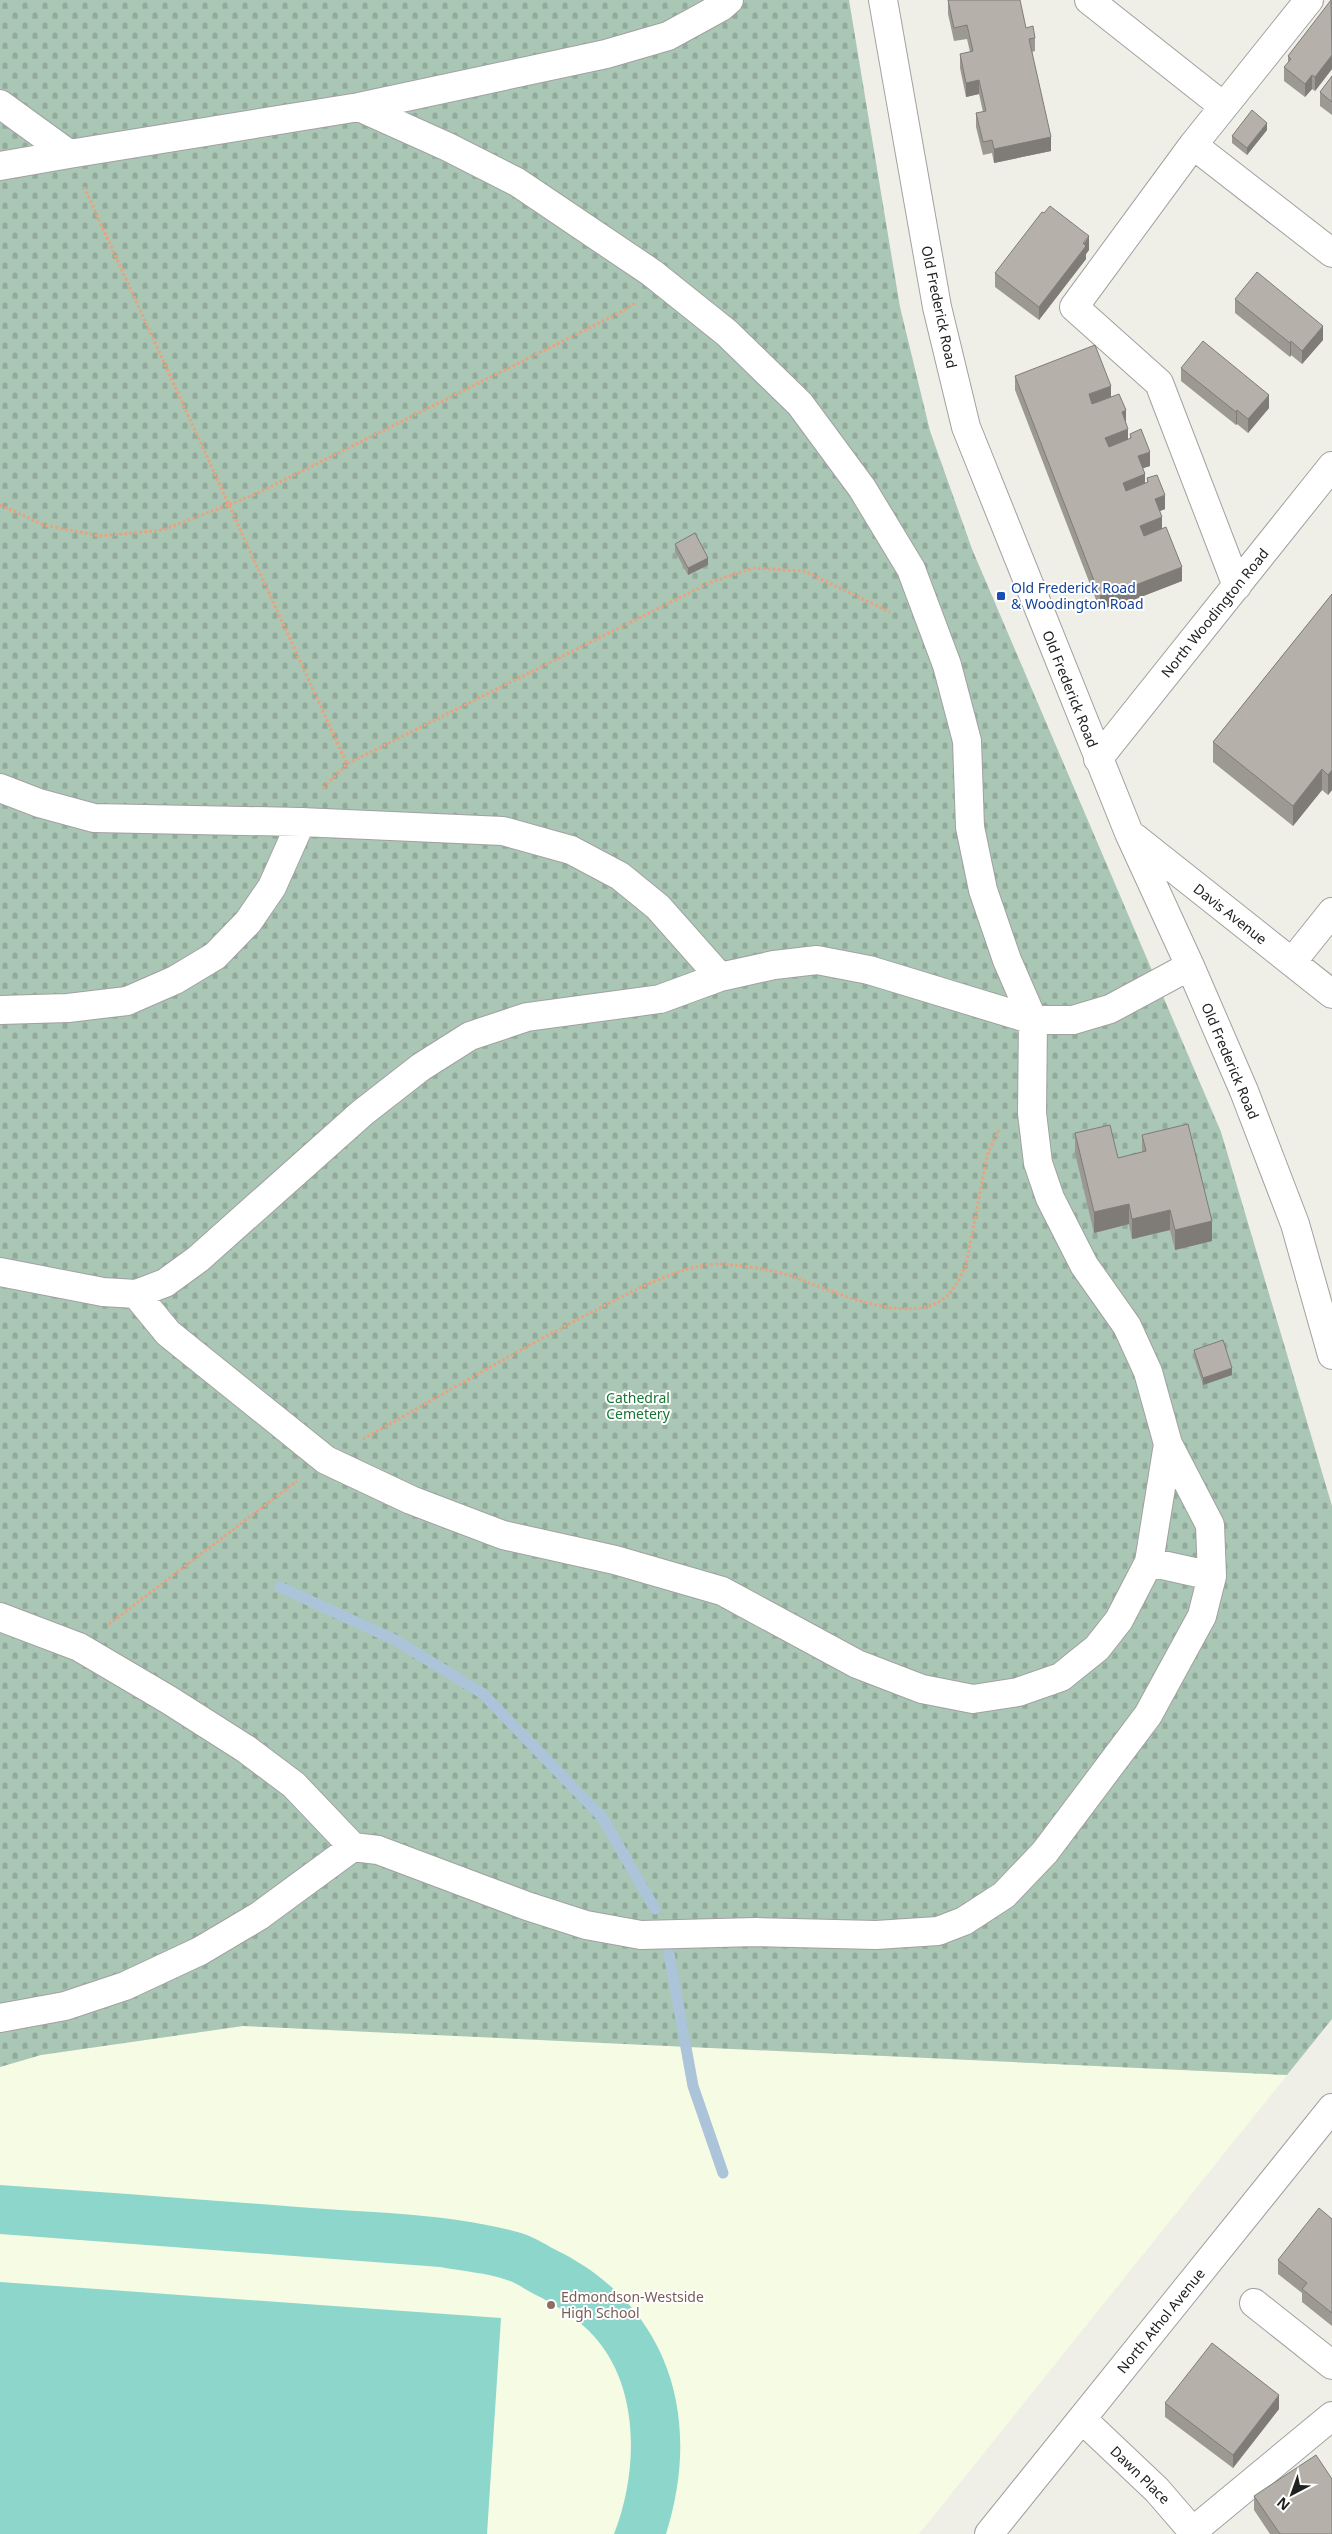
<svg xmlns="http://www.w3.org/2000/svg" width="1332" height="2534" font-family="'Noto Sans',sans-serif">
<defs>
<pattern id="cemetery-stones" width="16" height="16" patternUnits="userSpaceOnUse" patternTransform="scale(1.25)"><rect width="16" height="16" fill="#aac6b5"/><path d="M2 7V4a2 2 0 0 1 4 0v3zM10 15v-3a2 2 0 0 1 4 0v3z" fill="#92aa9b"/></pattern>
</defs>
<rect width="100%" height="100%" fill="#efefe7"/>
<path fill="#f6fce3" d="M243 2026 1287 2075 919 2534H0V2067L41 2055Z"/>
<path fill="url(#cemetery-stones)" d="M0 0H849L900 307 930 431 972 549 1221 1132 1332 1506V2019L1287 2075 243 2026 41 2055 0 2067Z"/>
<path fill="#8dd6cb" d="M0 2185C104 2192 207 2200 311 2208 381 2213 453 2214 521 2233 535 2237 549 2247 562 2253 671 2310 702 2420 666 2534H614C639 2471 641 2381 588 2330 572 2315 554 2304 534 2294 526 2290 517 2283 507 2280 487 2273 462 2271 440 2267L0 2234Z
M0 2282 501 2318 487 2534H0Z"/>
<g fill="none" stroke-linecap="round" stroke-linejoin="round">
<path stroke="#acc4d9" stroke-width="11" d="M280 1587 395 1640 482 1693 602 1817 655 1909
M669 1954 693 2086 723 2173"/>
<g stroke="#a1a1a1" stroke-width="30">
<path id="minor" d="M883 0 937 307 966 427 1129 833 1190 966 1244 1091 1295 1224 1332 1355
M1089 0 1223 106
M0 104 69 154 359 107 448 147 517 182 652 273 727 333 800 404 862 488 911 569 947 665 967 741 970 827 983 890 1007 960 1033 1020 1032 1113 1038 1163 1050 1198 1084 1265 1127 1326 1148 1372 1168 1444 1210 1525 1212 1576 1202 1616 1148 1715 1045 1852 1004 1895 964 1921 938 1931 876 1935 756 1932 641 1935 586 1925 527 1906 378 1850 353 1847 294 1785 246 1749 169 1700 79 1647 0 1617
M359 107 606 54 668 36 721 7 729 0
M1193 145 1332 253
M0 166 69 154
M1237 586 1159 383 1074 307 1193 145 1309 0
M1098 759 1332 466
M0 788 39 803 94 818 301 822 503 831 571 850 620 876 658 907 720 977
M1134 837 1332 994
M1292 962 1332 912
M0 1010 68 1008 127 1001 175 980 215 956 248 922 272 887 301 822
M0 1272 103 1292 136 1294 168 1333 326 1460 411 1500 503 1535 615 1560 722 1591 857 1664 922 1689 973 1699 1018 1692 1061 1677 1097 1648 1119 1620 1149 1562 1168 1444
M136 1294 165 1283 198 1259 362 1113 421 1067 470 1036 527 1017 660 999 720 977 774 965 817 960 869 970 1033 1020H1073L1110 1009 1190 966
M1149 1562 1212 1576
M0 2018 65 2006 125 1986 200 1951 259 1916 353 1847
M1254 2303 1332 2365
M1082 2419 1157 2490 1195 2534
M1193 2531 1332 2416
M989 2534 1332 2108"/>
</g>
<path stroke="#eda17b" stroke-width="3" stroke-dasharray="2.5 2.5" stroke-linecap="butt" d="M84 187 347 764
M0 505 44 525 100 536 163 530 256 494 619 313 635 303
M323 788 347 764 711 582 754 568 804 571 890 612
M363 1439C440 1396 516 1351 594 1311 627 1294 680 1265 717 1264 734 1264 775 1270 791 1276 831 1290 908 1328 946 1297 955 1289 961 1276 966 1265L988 1152 999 1130
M109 1624 297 1481"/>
<use href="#minor" stroke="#fff" stroke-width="28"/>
</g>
<path fill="#9c9892" d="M948 0 1026 28 1035 38V51L1032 52 1051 151 994 163 992 153 983 155 976 127V113L983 112 979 94 966 97 960 68V54L970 52 967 39 954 41 948 14Z
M1332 0V69L1315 91 1312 89 1305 97 1284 81V67L1288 63V56Z
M1332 76V115L1320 106V92Z
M1267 130 1247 155 1232 143V136Z
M1089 250 1086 254V259L1039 320 995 287V273Z
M1235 299 1323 340 1302 364 1291 355 1290 357 1235 313Z
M1181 368 1269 408 1248 433 1237 424 1236 425 1181 381Z
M1015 376 1111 397 1126 423 1128 440 1130 439V434L1150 466 1143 468 1145 483H1147V478L1165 509 1160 511 1162 529 1182 581 1115 607 1114 605 1100 610 1015 390Z
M675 544 708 565 688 575 675 551Z
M1332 594V790L1328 795 1322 790 1293 826 1213 762V742Z
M1075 1133 1118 1158 1142 1152V1135L1212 1241 1175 1250 1170 1230 1132 1239 1129 1224 1094 1233 1075 1153Z
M1194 1350 1232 1375 1203 1385 1194 1357Z
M1332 2219V2326L1302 2302V2293L1278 2274V2260Z
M1165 2403 1279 2409 1233 2468 1165 2417Z
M1254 2496 1332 2534H1270L1254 2510Z"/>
<path fill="#7f7c77" d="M1332 55V69L1315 91V77Z
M1312 75V89L1305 97V84Z
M979 80V94L966 97V83Z
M1267 123V130L1247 155V148Z
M1051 137V151L994 163V149Z
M1089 236V250L1086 254V259L1039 320V307Z
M1323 326V340L1302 364V351Z
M1291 341V355L1290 357V343Z
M1111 386V400L1089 408V394Z
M1269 395V408L1248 433V419Z
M1126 410V424L1122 412Z
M1237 410V424L1236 425V412Z
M1128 429V443L1105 452V438Z
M1150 452V466L1138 470V456Z
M1145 474V488L1123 497V483Z
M1165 495V509L1155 513V499Z
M1162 517V531L1140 540V526Z
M708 558V565L688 575V568Z
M1182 567V581L1115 607V593Z
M1114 591V605L1100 610V596Z
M1322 769V790L1293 826V806Z
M1332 770V790L1328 795V775Z
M1129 1204V1224L1094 1233V1212Z
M1170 1210V1230L1132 1239V1219Z
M1212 1221V1241L1175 1250V1230Z
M1232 1368V1375L1203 1385V1378Z
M1279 2395V2409L1233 2468V2455Z"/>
<path fill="#b5b1aa" stroke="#7f7c77" d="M948 0H1020L1026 28 1033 26 1035 38 1029 39 1051 137 994 149 992 140 983 142 976 113 986 111 979 80 966 83 960 54 973 51 967 25 954 28Z
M1331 0 1332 55 1315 77 1312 75 1305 84 1284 67 1291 59 1288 56Z
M1332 76V102L1320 92Z
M1252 110 1267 123 1247 148 1232 136Z
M1050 206 1089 236 1083 243 1086 246 1039 307 995 273 1042 212 1044 213Z
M1257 272 1323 326 1302 351 1291 341 1290 343 1235 299Z
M1203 341 1269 395 1248 419 1237 410 1236 412 1181 368Z
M1095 345 1111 386 1089 394 1092 404 1119 394 1126 410 1122 412 1128 429 1105 438 1109 447 1131 438 1130 434 1141 429 1150 452 1138 456 1145 474 1123 483 1126 491 1148 482 1147 478 1157 475 1165 495 1155 499 1162 517 1140 526 1144 536 1166 527 1182 567 1115 593 1114 591 1100 596 1015 376Z
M695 533 708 558 688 568 675 544Z
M1332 594V770L1328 775 1322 769 1293 806 1213 742Z
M1188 1124 1212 1221 1175 1230 1170 1210 1132 1219 1129 1204 1094 1212 1075 1133 1110 1125 1118 1158 1146 1151 1142 1135Z
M1223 1340 1232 1368 1203 1378 1194 1350Z
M1319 2208 1332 2219V2313L1302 2289 1307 2283 1278 2260Z
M1212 2343 1279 2395 1233 2455 1165 2403Z
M1316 2455 1332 2479V2534H1280L1254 2496Z"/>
<rect fill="#1a4fb4" stroke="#fff" stroke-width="2" x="996" y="591" width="10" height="10" rx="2.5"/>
<circle fill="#8d6e63" stroke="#fff" stroke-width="2" cx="551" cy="2305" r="5"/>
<g text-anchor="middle" stroke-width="4" stroke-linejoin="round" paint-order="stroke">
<g font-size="14" fill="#202020" stroke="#fff">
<text transform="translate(939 307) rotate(78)" y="5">Old Frederick Road</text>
<text transform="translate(1215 613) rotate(-51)" y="5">North Woodington Road</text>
<text transform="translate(1070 689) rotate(68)" y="5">Old Frederick Road</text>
<text transform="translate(1230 914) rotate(38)" y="5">Davis Avenue</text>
<text transform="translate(1230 1061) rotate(67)" y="5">Old Frederick Road</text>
<text transform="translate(1161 2321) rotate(-51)" y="5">North Athol Avenue</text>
<text transform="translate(1140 2475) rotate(44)" y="5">Dawn Place</text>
</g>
<g font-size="14" fill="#164399" stroke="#fff" text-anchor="start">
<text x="1011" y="593">Old Frederick Road<tspan x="1011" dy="16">&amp; Woodington Road</tspan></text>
</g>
<g font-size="14" fill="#177534" stroke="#fff">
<text x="638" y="1403">Cathedral<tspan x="638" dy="16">Cemetery</tspan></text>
</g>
<g font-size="14" fill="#785e54" stroke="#fff" text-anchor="start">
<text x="561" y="2302">Edmondson-Westside<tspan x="561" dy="16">High School</tspan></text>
</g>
</g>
<g transform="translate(1292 2494) rotate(221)" stroke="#ffffff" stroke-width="4" paint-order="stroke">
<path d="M0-4L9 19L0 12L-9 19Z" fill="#202020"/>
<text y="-8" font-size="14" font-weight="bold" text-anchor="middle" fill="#202020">N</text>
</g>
</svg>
